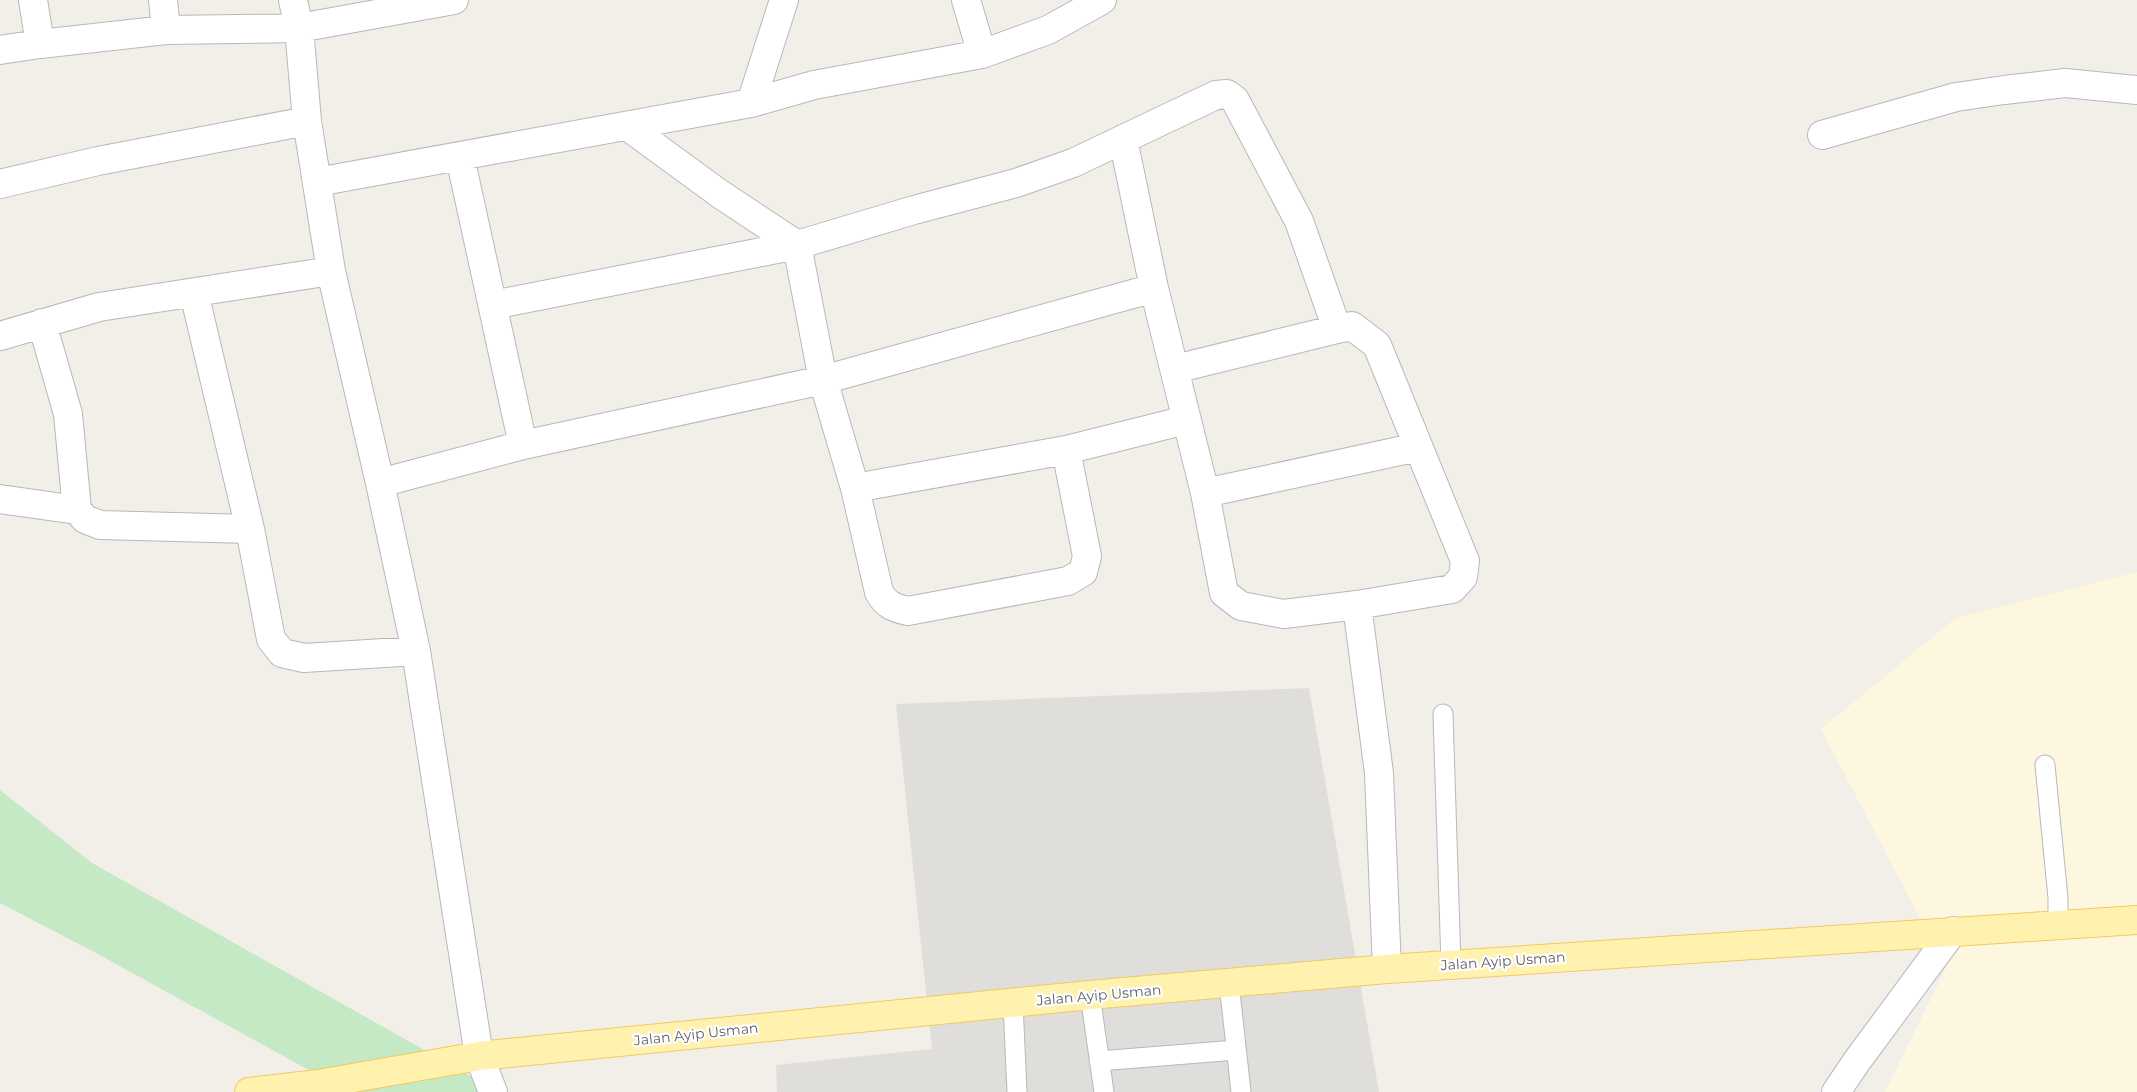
<svg xmlns="http://www.w3.org/2000/svg" width="2137" height="1092" font-family="Montserrat,sans-serif">
<rect width="100%" height="100%" fill="#f1efe8"/>
<path fill="#fef7e0" d="M2137 572V1092H1885L1946 968 1821 729 1956 618Z"/>
<path fill="#e0deda" d="M1309 688 1379 1092H777L776 1065 932 1049 896 704Z"/>
<path fill="#c5e8c5" d="M0 790 92 863 499 1092H349L96 953 0 903Z"/>
<g fill="none" stroke-linecap="round" stroke-linejoin="round">
<g stroke="#b5b8bc" stroke-width="21">
<path id="service" d="M1443 714 1451 965
M2045 765 2058 898V924
M1229 983 1241 1092
M1090 995 1104 1092
M1013 1003 1017 1092
M1099 1061 1236 1050"/>
</g>
<g stroke="#b5b8bc" stroke-width="30">
<path id="minor" d="M33 0 40 44 166 30 299 28 454 0
M163 0 166 30
M293 0 299 28 307 121 331 271 380 483 416 651 479 1056 493 1092
M966 0 982 54
M0 50 40 44
M751 103 784 0
M627 126 720 194 797 245 823 380 855 488 879 592C886 605 894 608 908 611L1068 581 1083 572 1087 556 1066 450
M1822 135 1956 97 2004 90 2065 83 2137 90
M460 157 523 445
M317 182 751 103 814 85 982 54 1048 30 1102 0
M0 184 98 161 307 121
M1154 288 1205 493 1224 593 1241 606 1284 614 1357 605 1452 589 1463 577 1465 561 1377 345 1352 326 1337 329 1175 369
M194 293 250 529 271 639 282 653 304 658 416 651
M493 305 797 245 914 210 1016 183 1073 163 1216 95 1227 94 1235 100 1299 221 1337 329
M42 323 68 414 77 510
M0 336 99 307 331 271
M380 483 523 445 823 380 1154 288 1123 139
M855 488 1066 450 1186 420
M1205 493 1418 447
M0 499 77 510 85 519 100 525 250 529
M1357 605 1379 773 1387 969
M1836 1092 1857 1061 1953 931"/>
</g>
<g stroke="#f2c960" stroke-width="30">
<path id="primary" d="M249 1092 318 1084 479 1056 1090 995 1387 969 2137 920"/>
</g>
<use href="#service" stroke="#fff" stroke-width="19"/>
<use href="#minor" stroke="#fff" stroke-width="28"/>
<use href="#primary" stroke="#fff2af" stroke-width="28"/>
</g>
<g text-anchor="middle" stroke-width="4.5" stroke-linejoin="round" paint-order="stroke">
<g font-size="14" fill="#5f6368" stroke="#fff">
<text transform="translate(1503 961) rotate(-4)" y="5">Jalan Ayip Usman</text>
<text transform="translate(1099 995) rotate(-5)" y="5">Jalan Ayip Usman</text>
<text transform="translate(696 1034) rotate(-6)" y="5">Jalan Ayip Usman</text>
</g>
</g>
</svg>
